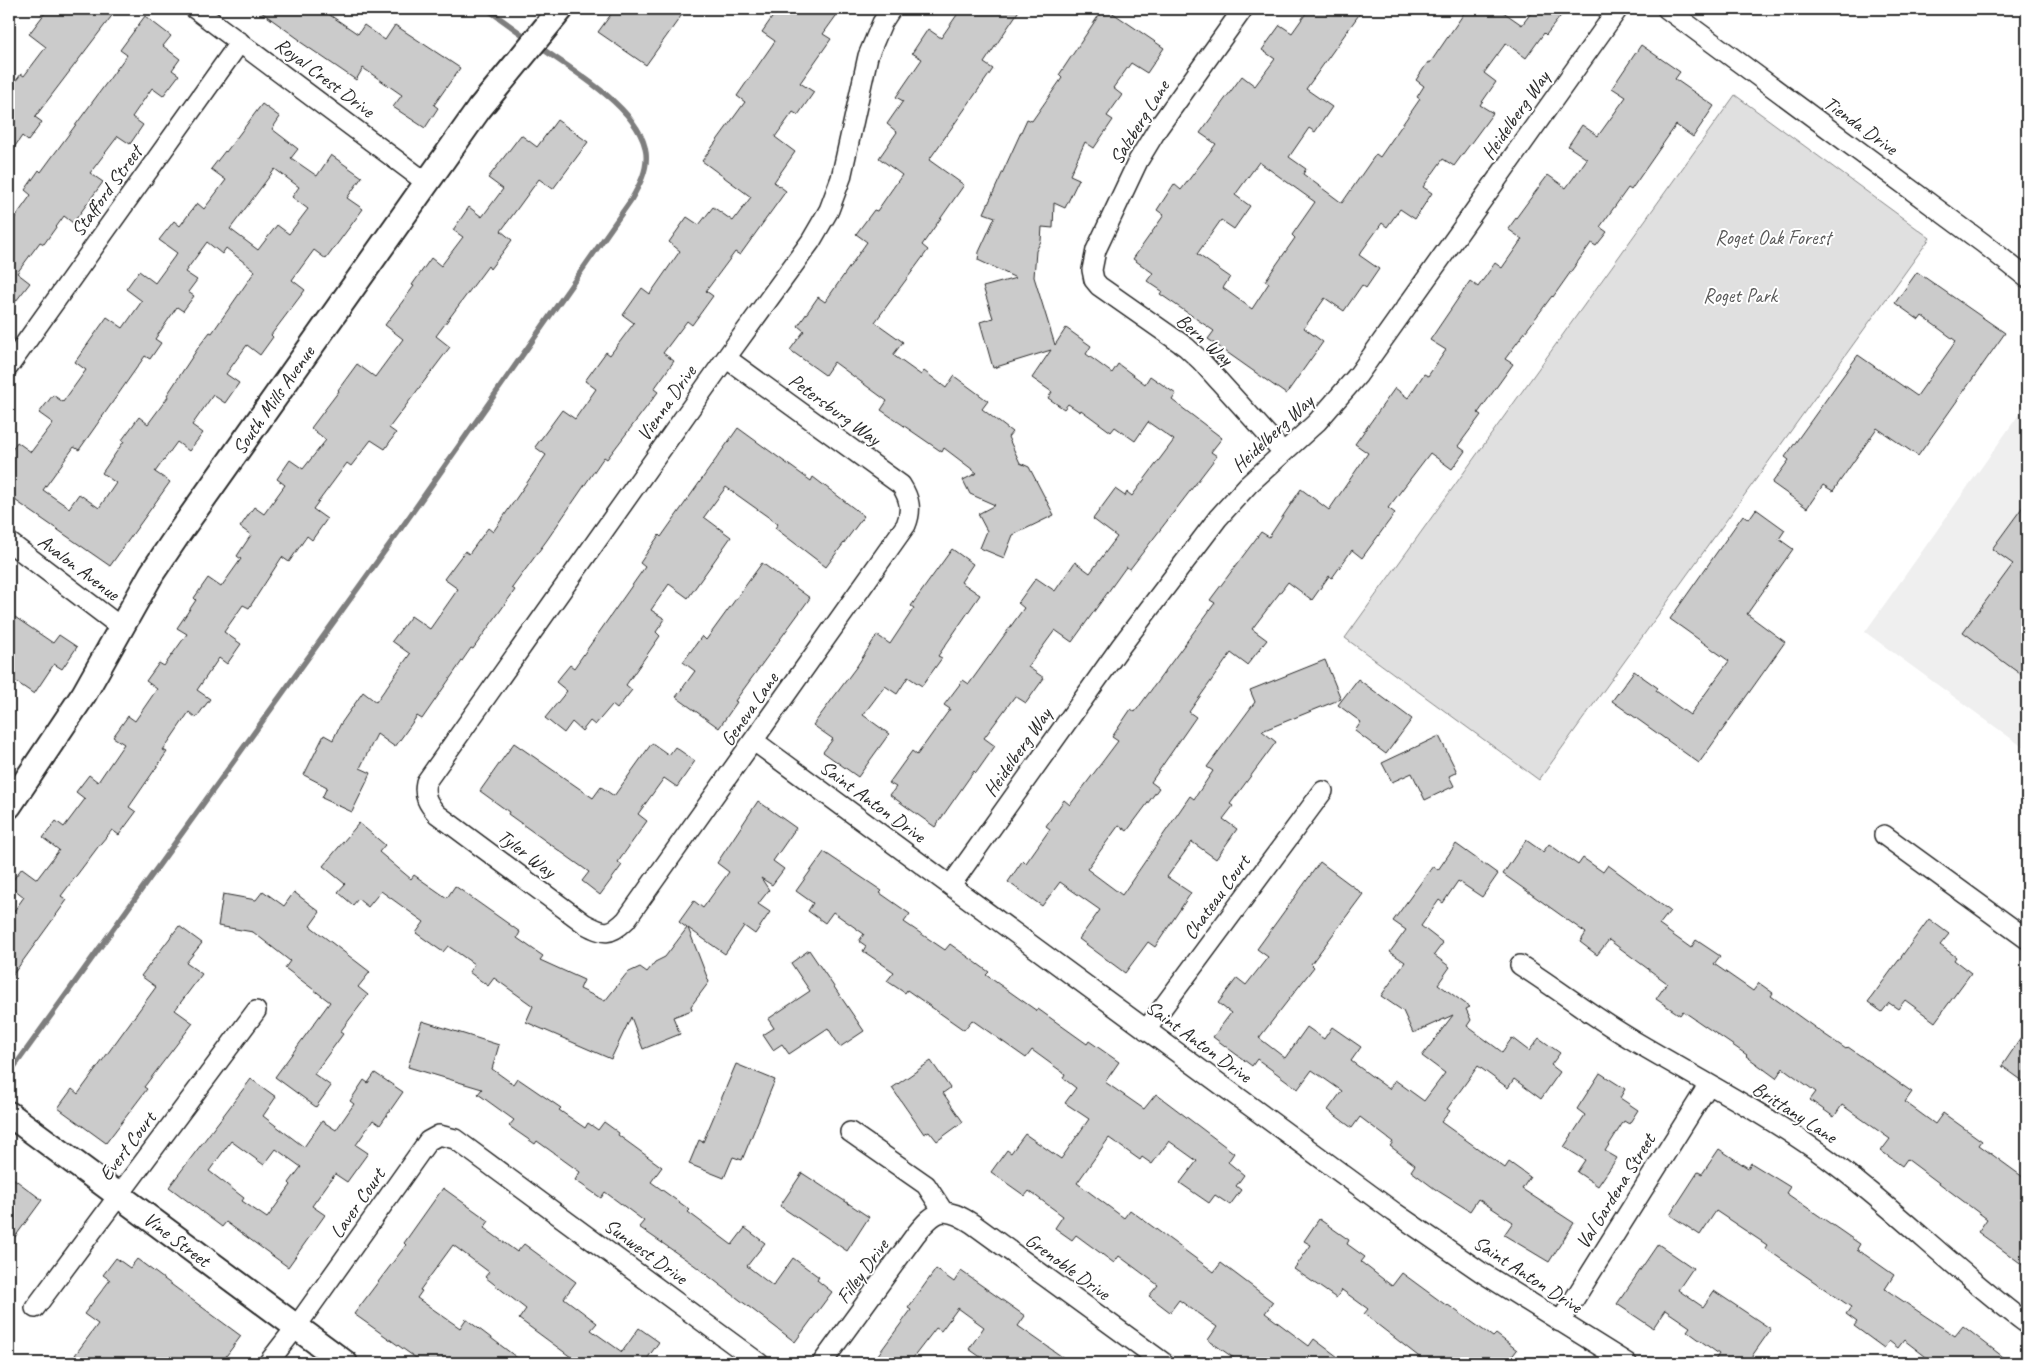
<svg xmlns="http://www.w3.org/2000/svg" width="2036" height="1372" font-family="Caveat,sans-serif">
<rect width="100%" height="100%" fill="#fff"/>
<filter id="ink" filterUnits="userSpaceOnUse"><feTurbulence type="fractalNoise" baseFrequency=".02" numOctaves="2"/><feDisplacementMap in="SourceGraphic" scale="10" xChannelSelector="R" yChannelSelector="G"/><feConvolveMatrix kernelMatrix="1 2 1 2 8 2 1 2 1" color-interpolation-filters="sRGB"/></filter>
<g filter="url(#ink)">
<path fill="#efefef" d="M2027 403V750L1865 632Z"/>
<path fill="#e0e0e0" stroke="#868686" d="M1735 95 1930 238 1539 780 1345 638Z"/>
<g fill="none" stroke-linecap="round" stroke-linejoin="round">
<path stroke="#7e7e7e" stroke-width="5.5" d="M487 9 530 40
M9 1074 407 520 631 200C639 186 648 170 646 153 641 108 571 70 537 45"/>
</g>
<path fill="#cbcbcb" stroke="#2b2b2b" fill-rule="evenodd" d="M48 9H117L35 117 42 122 28 141 22 136 9 155V90L21 74 24 76 46 47 29 34Z
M257 9H321L358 34 364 25 385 40 395 25 460 68 434 105 438 108 425 128 393 107 402 95 363 68 356 80 299 41 300 40Z
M615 9H686L646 65 598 32Z
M778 9H841L823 34 831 39 800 83 814 92 798 115 793 112 775 137 795 152 774 182 786 191 740 255 735 252 706 291 713 296 692 325 687 321 663 353 674 361 654 389 658 392 607 459 604 457 547 540 512 588 515 590 473 649 471 648 422 719 417 716 395 747 377 734 360 768 371 773 352 812 322 798 327 787 304 775 324 735 333 740 340 725 363 692 376 702 410 654 392 641 411 616 430 629 458 589 444 579 465 551 469 554 488 528 493 532 546 455 535 447 562 410 575 419 596 389 585 381 606 352 610 355 634 323 623 315 642 288 650 294 680 251 669 242 687 217 699 225 713 207 733 221 751 197 702 161 745 102 737 96 775 41 762 32Z
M961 9H1020L984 63 993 69 929 160 964 185 922 245 928 250 875 322 903 342 893 355 921 375 924 371 946 388 954 376 988 401 982 409 1012 432 1008 437 1020 463 1029 467 1054 515 1013 535 1004 558 980 548 987 531 978 514 995 505 970 494 963 480 977 473 944 448 942 452 881 410 887 401 834 362 825 375 790 350 804 331 798 326 818 297 825 302 867 242 856 234 874 210 877 211 902 175 879 158 897 132 887 124 903 101 896 97 922 59 912 53 928 29 941 38Z
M1103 9H1107L1164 48 1147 73 1131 63 1113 88 1122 95 1107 116 1113 120 1094 148 1085 142 1070 175 1079 179 1065 208 1054 203 1053 228 1042 227 1041 241 1036 251 1034 277 1055 345 1066 328 1091 346 1086 354 1112 373 1118 364 1145 384 1150 376 1176 394 1172 400 1222 438 1211 452 1217 456 1130 569 1126 567 1072 642 1055 630 1028 667 1044 678 1026 703 1015 696 984 738 995 746 976 773 974 771 935 827 890 795 896 787 889 783 912 751 917 755 950 709 944 705 963 680 969 684 1024 608 1018 603 1036 578 1055 591 1075 562 1090 573 1117 537 1093 519 1115 489 1125 496 1127 492 1132 496 1174 440 1148 422 1135 441 1115 427 1111 432 1081 410 1080 412 1068 404 1064 409 1048 398 1052 392 1032 378 1051 350 993 368 980 322 993 318 983 287 1016 278 978 260 979 252 995 217 984 213 1027 119 1032 121 1062 78 1059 75Z
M1309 9H1363L1306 89 1332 107 1315 132 1309 128 1289 157 1306 169 1303 174 1342 203 1376 154 1380 157 1420 99 1417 97 1424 86 1416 80 1428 62 1430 63 1467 9H1499L1522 25 1534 9H1566L1546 35 1544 33 1526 58 1506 43 1484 73 1496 82 1480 105 1493 113 1454 166 1443 159 1423 187 1432 193 1415 219 1400 209 1387 227 1382 223 1359 255 1379 269 1366 288 1362 285 1344 311 1325 298 1304 328 1323 342 1286 394 1208 339 1214 331 1160 294 1162 291 1147 281 1153 273 1133 259 1164 215 1157 210 1174 184 1181 190 1216 144 1200 133 1242 76 1255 86 1275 59 1262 50 1280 25 1292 33ZM1259 162 1315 202 1292 235 1295 238 1265 281 1269 283 1252 309 1223 288 1230 277 1197 254 1221 220 1234 229 1250 206 1235 195Z
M145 16 171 36 163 46 180 59 172 70 179 75 163 96 152 88 132 117 143 125 130 144 118 136 90 173 103 182 73 223 64 216 44 244 40 242 17 273 30 283 9 310V226L31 195 25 190 39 170 41 172 127 55 120 50Z
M1641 45 1680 72 1675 79 1714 106 1693 137 1676 125 1631 190 1628 188 1600 227 1607 232 1596 246 1591 243 1553 297 1552 296 1505 359 1513 364 1478 413 1481 415 1458 446 1465 451 1452 469 1430 453 1388 508 1395 513 1362 558 1352 550 1332 578 1329 576 1312 600 1288 582 1252 629 1267 640 1247 665 1231 653 1189 712 1196 717 1151 782 1159 788 1127 831 1119 825 1087 869 1122 895 1190 796 1194 799 1213 771 1207 767 1255 702 1250 690 1325 660 1341 699 1262 731 1276 742 1230 804 1233 806 1223 819 1237 829 1216 859 1192 842 1167 877 1191 893 1155 947 1148 942 1125 973 1079 939 1100 910 1060 882 1042 906 1008 882 1023 860 1026 863 1050 829 1046 826 1064 800 1070 805 1118 741 1112 737 1131 709 1135 712 1215 603 1210 600 1261 532 1269 537 1301 489 1329 510 1368 453 1355 444 1395 388 1408 398 1424 374 1428 376 1446 350 1430 340 1470 281 1478 287 1495 263 1502 268 1522 239 1508 229 1527 203 1548 175 1566 188 1587 159 1568 146 1582 125 1598 136 1626 97 1612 88Z
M262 104 280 117 272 129 298 149 291 158 317 176 331 155 362 177 347 198 363 209 326 259 314 250 292 280 305 290 271 335 273 337 260 355 247 345 226 374 239 383 225 403 213 395 192 425 203 433 189 451 177 442 155 472 170 482 110 566 9 496V454L17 442 31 452 53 423 39 413 53 395 63 402 86 370 75 362 107 317 123 328 142 301 126 289 139 271 155 283 177 253 159 240 174 221 180 226 197 203 204 209 226 180 211 169 225 151 226 152ZM275 169 299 187 292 197 308 209 289 234 277 225 258 250 230 229ZM207 242 222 254 226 248 255 271 212 333 210 332 200 345 167 395 168 397 148 424 139 417 122 440 124 441 102 473 116 483 99 508 79 494 69 508 43 490 74 447 79 450 145 356 150 359 161 343 155 339 177 307 183 311 194 296 188 292 197 280 185 272Z
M557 120 588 142 553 189 539 179 501 231 512 240 490 269 488 266 436 336 450 347 389 428 396 433 385 449 371 440 351 466 347 463 313 509 327 519 312 540 307 536 289 562 282 557 249 608 243 605 224 632 241 644 227 664 219 658 197 690 210 699 196 718 189 712 163 750 167 752 129 807 136 812 119 835 112 830 101 843 61 896 67 900 9 980V918L24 897 9 885 22 868 37 879 59 850 43 838 56 821 64 827 85 799 76 792 89 775 98 782 124 744 113 737 128 716 135 721 157 689 146 681 159 663 164 666 187 634 177 628 196 600 194 598 208 578 221 587 241 559 237 556 251 535 240 527 254 507 264 514 285 485 277 479 290 460 303 469 326 440 311 428 339 391 338 390 357 364 375 377 403 339 385 325 414 286 412 285 431 258 441 266 463 237 453 230 469 207 482 217 503 189 488 178 521 135 537 147Z
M1917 272 2005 333 1918 456 1877 428 1833 491 1823 485 1807 508 1772 483 1789 460 1785 457 1858 355 1917 396 1956 341 1922 316 1919 320 1895 303Z
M738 428 811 481 813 477 864 516 826 567 775 528 778 524 726 487 704 517 731 537 688 598 669 584 651 610 665 619 656 632 660 636 626 685 632 690 617 709 612 705 595 725 590 721 582 731 572 722 564 733 545 718 567 691 556 682 570 665 574 668 645 567 640 563 659 535 661 537Z
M2027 501V679L1963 632 2013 564 1992 549Z
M1756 509 1785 530 1779 539 1793 549 1747 614 1785 642 1699 763 1612 701 1634 671 1658 688 1656 691 1690 715 1729 661 1670 619 1743 515 1749 519Z
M952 549 973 564 961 582 980 595 938 656 942 658 922 686 908 677 897 694 885 686 863 715 889 734 858 777 823 752 833 739 813 725 857 666 877 635 890 644 914 608 911 606Z
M762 563 810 598 735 701 737 702 719 728 676 697 695 671 683 662 702 636 706 640Z
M9 613 53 643 59 635 77 647 62 669 54 664 34 694 9 677Z
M1358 679 1412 719 1386 754 1355 731 1361 722 1338 705Z
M1439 736 1457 772 1449 776 1454 786 1425 800 1412 773 1392 782 1382 763Z
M514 743 593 798 601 787 614 796 652 743 669 755 675 747 695 761 677 787 664 778 638 814 647 821 618 862 622 865 600 895 582 881 589 872 508 814 509 812 480 791Z
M758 801 796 828 773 861 784 869 772 885 761 878 769 890 758 904 770 912 755 934 744 926 725 954 688 928 709 982 691 1006 692 1010 673 1017 680 1034 643 1049 631 1017 611 1059 526 1022 533 1006 494 978 488 986 469 972 474 964 448 946 443 952 416 933 424 922 381 891 368 907 358 899 353 905 338 892 345 884 323 866 359 823 385 845 379 852 411 879 414 875 447 898 455 886 520 932 517 938 543 956 540 960 584 980 580 989 605 1001 627 973 640 967 647 972 655 962 665 957 687 928 679 922 694 901 703 908 729 872 717 863Z
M1526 840 1543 852 1549 844 1578 865 1583 858 1603 872 1608 865 1670 911 1659 925 1691 948 1696 940 1720 956 1714 964 1753 991 1759 983 1773 993 1771 996 1821 1032 1846 1049 1848 1047 1912 1092 1905 1102 1935 1124 1943 1113 1982 1141 1979 1145 2027 1180V1268L1978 1232 1987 1219 1907 1159 1902 1166 1881 1151 1890 1139 1842 1105 1834 1117 1810 1100 1816 1092 1783 1068 1776 1078 1746 1056 1747 1055 1683 1011 1680 1015 1656 999 1667 983 1609 940 1597 955 1580 942 1586 933 1503 874Z
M1456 844 1498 874 1482 897 1458 881 1443 903 1439 900 1421 926 1443 943 1434 955 1450 967 1438 984 1470 1007 1466 1009 1471 1020 1467 1026 1502 1052 1512 1038 1529 1051 1539 1038 1560 1053 1551 1065 1560 1072 1541 1099 1514 1079 1508 1088 1478 1066 1447 1109 1450 1111 1441 1122 1505 1168 1509 1162 1530 1177 1522 1189 1574 1223 1549 1262 1504 1235 1513 1222 1478 1199 1470 1211 1435 1189 1411 1171 1415 1165 1390 1146 1393 1142 1360 1117 1352 1128 1328 1110 1342 1091 1312 1070 1298 1089 1257 1059 1252 1066 1213 1037 1231 1013 1218 1003 1237 978 1246 985 1268 957 1257 949 1320 862 1363 894 1311 964 1314 967 1259 1038 1285 1058 1307 1027 1324 1039 1332 1027 1361 1047 1351 1061 1389 1089 1395 1080 1424 1101 1445 1073 1422 1056 1453 1015 1413 1033 1403 1011 1381 996 1405 962 1390 952 1406 930 1393 921 1433 866 1438 870Z
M824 852 882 891 880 893 910 914 904 922 945 950 950 944 989 972 986 975 1037 1011 1038 1009 1087 1044 1089 1041 1119 1062 1105 1082 1144 1109 1156 1094 1234 1153 1228 1162 1244 1175 1236 1186 1241 1190 1230 1205 1215 1195 1209 1203 1180 1183 1197 1161 1169 1141 1152 1164 1142 1157 1140 1160 1109 1138 1077 1183 1124 1218 1130 1210 1214 1272 1221 1263 1273 1302 1265 1313 1309 1346 1314 1339 1346 1363H1241L1208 1340 1217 1327 1179 1300 1170 1312 1149 1296 1158 1285 1119 1256 1114 1263 1076 1235 1072 1240 1055 1228 1063 1216 1029 1191 1025 1196 991 1172 1007 1150 1011 1153 1025 1134 1061 1159 1089 1119 1065 1103 1076 1088 1063 1078 1065 1074 1032 1050 1026 1058 972 1020 964 1030 907 990 905 993 887 981 894 972 863 951 866 946 859 941 864 934 833 912 825 923 808 911 813 903 796 891Z
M263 891 284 906 294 892 320 912 310 926 370 972 358 987 368 995 340 1032 343 1034 314 1074 331 1086 316 1107 275 1077 330 1002 285 968 290 961 253 932 218 926 223 894 256 900Z
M1929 919 1949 934 1940 945 1956 957 1954 960 1971 973 1935 1022 1905 1000 1898 1009 1889 1003 1882 1012 1868 1002Z
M179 926 202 943 186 963 202 974 175 1010 193 1023 144 1087 147 1089 106 1143 58 1108 72 1089 78 1094 156 987 141 976Z
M809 950 864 1031 840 1047 828 1028 789 1054 782 1044 773 1050 763 1035 774 1028 768 1019 810 991 791 963Z
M422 1021 499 1045 492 1069 513 1084 517 1078 561 1108 559 1110 585 1128 588 1123 598 1130 604 1122 619 1133 618 1135 662 1167 651 1182 690 1210 688 1212 732 1245 745 1228 765 1243 747 1266 773 1286 793 1258 819 1277 817 1280 832 1292 795 1342 694 1265 639 1227 644 1221 605 1192 601 1198 575 1180 580 1172 537 1141 535 1144 509 1126 514 1120 478 1094 482 1089 408 1067Z
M2027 1029V1084L2002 1066Z
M931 1061 950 1088 943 1093 963 1122 937 1141 929 1131 924 1134 892 1088Z
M736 1064 775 1080 742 1160 733 1157 724 1178 689 1164 699 1140 703 1142Z
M375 1073 403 1092 380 1125 373 1120 356 1145 368 1153 347 1182 335 1174 312 1206 325 1215 288 1267 226 1222 222 1227 169 1187 251 1079 276 1097 263 1116 304 1147 322 1121 336 1130 354 1104 350 1101 364 1080 368 1083ZM231 1141 264 1165 276 1149 301 1167 289 1183 291 1185 267 1218 242 1201 244 1198 209 1171Z
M1600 1073 1625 1089 1620 1098 1638 1110 1629 1124 1624 1121 1605 1151 1617 1158 1598 1186 1577 1172 1585 1160 1564 1147 1585 1115 1577 1109Z
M1719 1149 1748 1168 1751 1163 1790 1187 1786 1193 1860 1244 1857 1249 1894 1275 1885 1289 1955 1336 1963 1326 2011 1363H1934L1904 1340 1898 1348 1889 1341 1884 1348 1854 1326 1857 1322 1846 1314 1851 1307 1765 1248 1767 1245 1716 1211 1700 1235 1670 1215 1698 1172 1702 1174Z
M802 1173 869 1217 847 1251 780 1206Z
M9 1175 42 1200 9 1245Z
M443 1188 489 1221 484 1228 517 1252 524 1244 576 1282 564 1298 597 1323 591 1330 622 1352 639 1328 659 1342 644 1363H579L519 1319 526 1309 485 1277 489 1272 453 1245 420 1290 422 1291 417 1298 460 1328 466 1319 524 1363H423L354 1314 406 1245 404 1243Z
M1319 1219 1349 1240 1347 1244 1365 1257 1361 1262 1392 1286 1402 1273 1447 1306 1448 1305 1493 1337 1496 1334 1517 1350 1507 1363H1427L1364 1314 1368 1309 1342 1290 1336 1298 1294 1269 1311 1245 1304 1241Z
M1658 1244 1693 1268 1678 1290 1703 1307 1714 1291 1771 1329 1747 1363H1713L1719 1354 1687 1331 1690 1327 1665 1310 1653 1328 1617 1304Z
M116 1258 130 1268 137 1259 241 1336 221 1363H86L75 1355 98 1324 84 1314 110 1280 103 1275Z
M936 1269 954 1282 961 1271 1025 1316 1018 1326 1071 1363H989L969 1349 984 1327 958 1308 941 1331 936 1328 909 1363H872L911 1310 908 1308Z"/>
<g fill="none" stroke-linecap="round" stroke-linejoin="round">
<g stroke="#2b2b2b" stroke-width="22">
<path id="minor" d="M195 9 427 183
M1243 9 1158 128 1138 161 1096 250 1092 270 1094 280 1099 286 1186 347 1200 360 1283 452
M1667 9 1983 243 2027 278
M726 358 901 485C910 499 912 510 906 525L626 920C610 936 604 934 585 924L437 814C428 804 423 796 426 782L726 358 811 241 829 210 841 178 868 56 882 23 891 9
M9 366 240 42
M9 542 122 628
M754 741 1394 1212 1481 1272 1627 1363
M1884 835 2027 939
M951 885 1121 646 1218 518 1248 485 1317 422 1358 375 1618 9
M1520 965C1559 990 1596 1019 1636 1042 1697 1078 1760 1111 1817 1151 1891 1204 1954 1270 2027 1324
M1146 1030 1323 791
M850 1132 926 1185 943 1211
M35 1308 256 1011
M1560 1322 1709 1084
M268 1363 296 1327 428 1141 439 1135 455 1139 759 1363
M822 1363 916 1234C937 1208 945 1206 973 1224L1164 1363"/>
</g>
<g stroke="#2b2b2b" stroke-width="28">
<path id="tertiary" d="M9 806 84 694 152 573 179 533 479 109 561 9
M9 1114 345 1363"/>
</g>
<use href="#minor" stroke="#fff" stroke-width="19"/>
<use href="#tertiary" stroke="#fff" stroke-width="24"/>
</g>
</g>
<g text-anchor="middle" stroke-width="4" stroke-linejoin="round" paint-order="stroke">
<g font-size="20" fill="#2b2b2b" stroke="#fff">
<text transform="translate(325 77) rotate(37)" y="7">Royal Crest Drive</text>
<text transform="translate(1515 115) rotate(-55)" y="7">Heidelberg Way</text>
<text transform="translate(1139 122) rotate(-58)" y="7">Salzberg Lane</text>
<text transform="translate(1861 125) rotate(36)" y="7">Tienda Drive</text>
<text transform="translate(106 191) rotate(-54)" y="7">Stafford Street</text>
<text transform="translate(1205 339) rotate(41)" y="7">Bern Way</text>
<text transform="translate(273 400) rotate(-55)" y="7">South Mills Avenue</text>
<text transform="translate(666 403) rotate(-55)" y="7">Vienna Drive</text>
<text transform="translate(835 409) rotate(36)" y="7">Petersburg Way</text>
<text transform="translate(1272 433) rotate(-43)" y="7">Heidelberg Way</text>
<text transform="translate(79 567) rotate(37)" y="7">Avalon Avenue</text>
<text transform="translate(749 709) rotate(-55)" y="7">Geneva Lane</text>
<text transform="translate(1017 752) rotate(-55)" y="7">Heidelberg Way</text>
<text transform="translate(873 801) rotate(36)" y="7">Saint Anton Drive</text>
<text transform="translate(527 853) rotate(37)" y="7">Tyler Way</text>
<text transform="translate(1216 897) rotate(-54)" y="7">Chateau Court</text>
<text transform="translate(1199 1041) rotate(36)" y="7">Saint Anton Drive</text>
<text transform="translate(1795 1112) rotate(33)" y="7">Brittany Lane</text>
<text transform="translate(127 1146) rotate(-53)" y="7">Evert Court</text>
<text transform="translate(1615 1191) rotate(-58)" y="7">Val Gardena Street</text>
<text transform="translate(357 1203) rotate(-55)" y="7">Laver Court</text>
<text transform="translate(177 1239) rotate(37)" y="7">Vine Street</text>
<text transform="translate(646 1251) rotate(36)" y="7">Sunwest Drive</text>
<text transform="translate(1068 1266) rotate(36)" y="7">Grenoble Drive</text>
<text transform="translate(862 1271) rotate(-54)" y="7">Filley Drive</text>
<text transform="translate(1528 1274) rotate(33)" y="7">Saint Anton Drive</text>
</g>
<g font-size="20" fill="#585858" stroke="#fff">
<text x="1773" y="244">Roget Oak Forest</text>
<text x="1740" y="302">Roget Park</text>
</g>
</g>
<rect width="2036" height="1372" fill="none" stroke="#fff" stroke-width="30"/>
<rect x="15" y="15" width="2006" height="1342" fill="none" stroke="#2b2b2b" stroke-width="2" filter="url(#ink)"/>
</svg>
